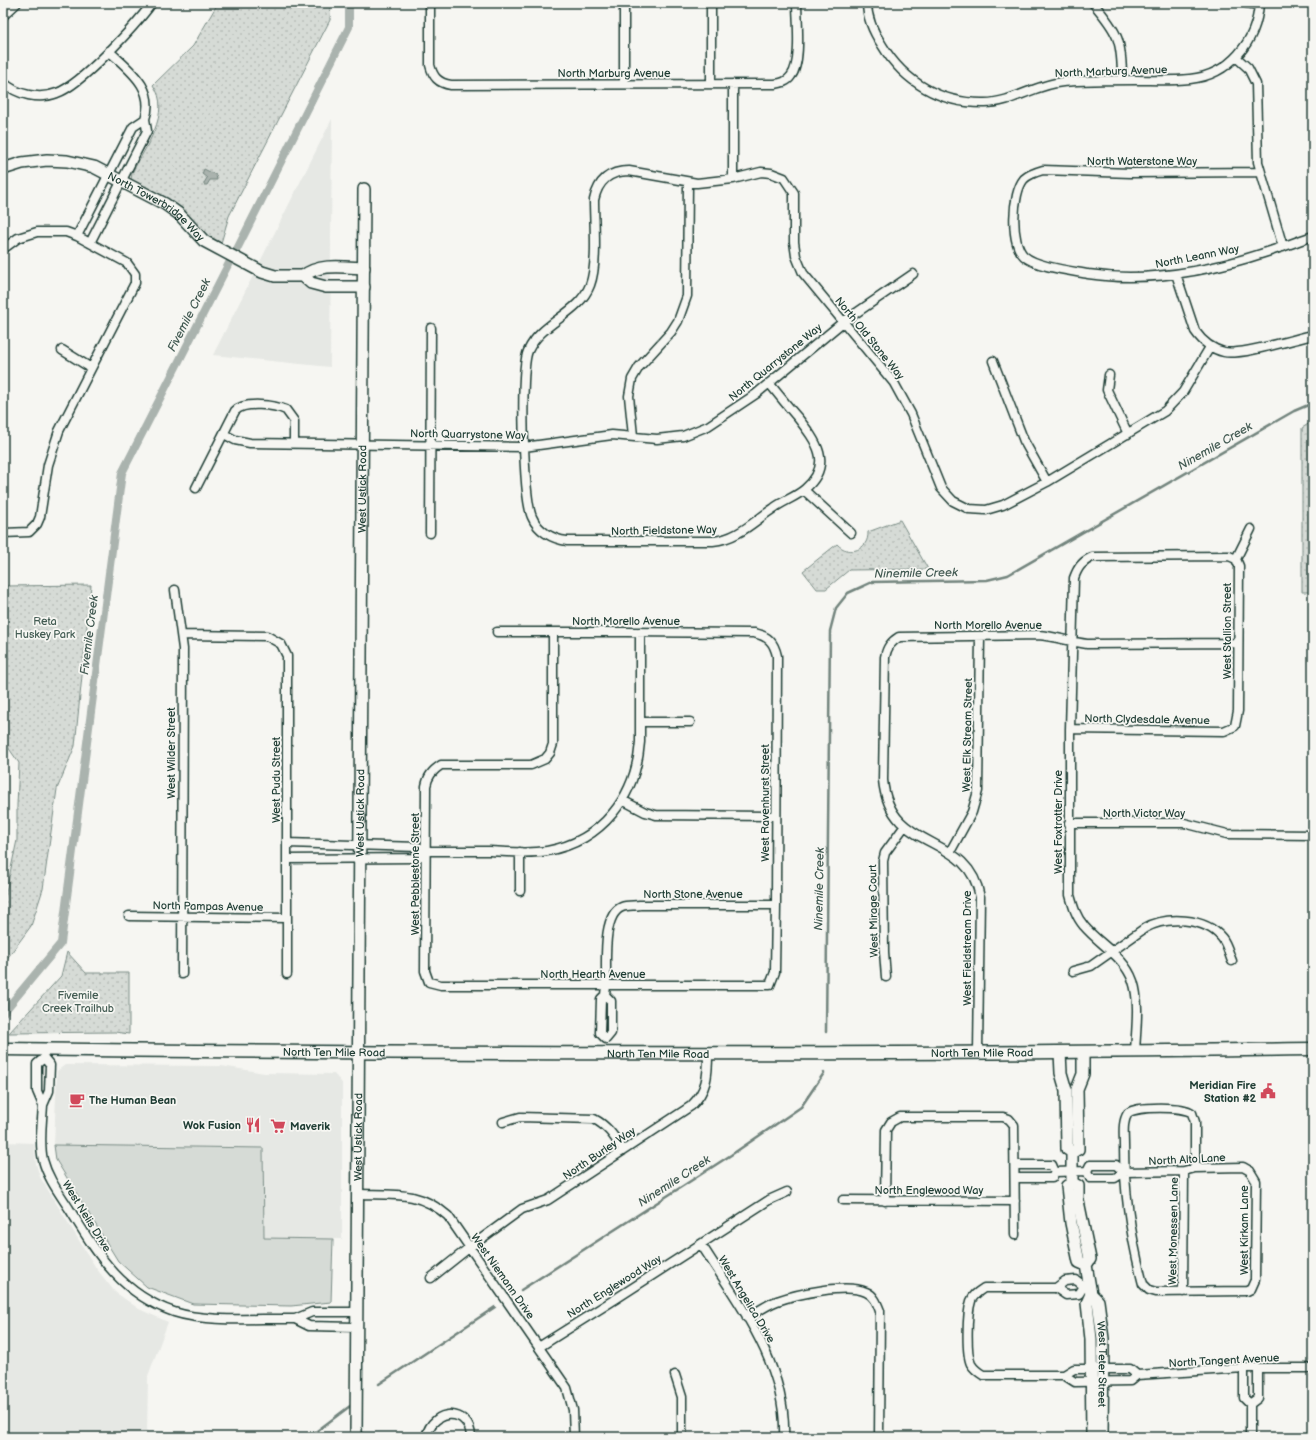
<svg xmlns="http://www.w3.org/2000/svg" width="1316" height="1440" font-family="'Balsamiq Sans',sans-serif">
<defs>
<pattern id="park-dots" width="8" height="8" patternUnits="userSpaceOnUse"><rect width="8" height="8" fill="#d6dbd6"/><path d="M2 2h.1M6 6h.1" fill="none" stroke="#b7bdb8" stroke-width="1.8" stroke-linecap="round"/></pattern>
</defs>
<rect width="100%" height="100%" fill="#f6f6f2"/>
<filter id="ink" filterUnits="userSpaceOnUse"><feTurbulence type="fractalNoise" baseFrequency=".025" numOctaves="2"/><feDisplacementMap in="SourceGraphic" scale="8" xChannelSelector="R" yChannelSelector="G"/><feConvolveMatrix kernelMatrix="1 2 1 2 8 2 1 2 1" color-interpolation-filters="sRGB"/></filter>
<g filter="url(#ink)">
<path fill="#e6e8e4" d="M332 119 330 367 213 355Z
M65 1065 221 1066 265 1073 334 1074 342 1083V1239L264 1238 263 1148 54 1145 57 1071Z
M3 1142 34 1143 36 1164 40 1177 96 1268 115 1292 139 1309 168 1322 148 1376 147 1437H3Z"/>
<path fill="#d6dbd6" stroke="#7a8c85" d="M54 1145 263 1148 264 1238 333 1239 331 1302 291 1306 193 1304 147 1287 118 1261 56 1160Z"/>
<path fill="url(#park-dots)" stroke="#7a8c85" d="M218 3H331L330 20 229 216 221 243 207 237 170 201 131 180 132 173C144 149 173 112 153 85L193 46Z
M1313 421V592H1302V428Z
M900 520 928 569 849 570 826 589H817L803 571 837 544C849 557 869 550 868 532Z
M91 585 75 746 57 789 43 889 31 926 3 964V906L17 840V805L19 763 3 740V586Z
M67 952 86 973H129V1034L115 1032 9 1033 61 976Z"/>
<path fill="#aab3ae" stroke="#72847d" d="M204 169 216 175 217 180H210L207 185H204V183L207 178 202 174Z"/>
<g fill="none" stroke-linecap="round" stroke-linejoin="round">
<path stroke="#72847d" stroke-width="2.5" d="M826 1032 830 631 836 608 848 593 872 582 987 580 1008 575 1294 411 1313 403
M521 1290 731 1155 801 1107 824 1073
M379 1384 495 1307
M309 1437 350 1406"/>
<path stroke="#aab3ae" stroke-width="8" d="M236 251 349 27V3
M3 1013 61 943 122 473 229 263"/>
<g stroke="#1f3d34" stroke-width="11">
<path id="street" d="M430 3V65C433 77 438 83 451 85L775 84C781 83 787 82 791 76 802 63 797 20 797 3
M867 3C867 18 874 33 882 45 904 82 941 104 985 103 1012 103 1036 84 1063 82 1087 80 1112 80 1136 80 1154 80 1172 81 1190 79 1229 75 1257 42 1259 3
M1093 3C1119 33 1122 41 1122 80
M1246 3 1259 5
M3 16 17 3
M109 51C129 70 156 88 145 119
M1236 57 1248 68 1256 84 1258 162 1283 247
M3 82C17 95 39 100 57 93 81 85 136 25 152 3
M711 83V3
M624 84V3
M733 84V179
M1261 172 1131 173 1043 170C1036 172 1029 174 1024 179 1012 193 1010 243 1024 256 1036 267 1072 271 1088 274 1148 283 1210 271 1267 252 1283 247 1298 241 1313 236
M77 236 133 127 145 119 147 131 90 243
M3 249 18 238 37 232H66L77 236 127 263 135 274V283L59 431 48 465 40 517 37 524 29 532 3 533
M1176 274 1195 331C1202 341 1211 349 1224 352 1240 356 1294 339 1313 335
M62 350 91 368
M993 361 1024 441 1047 482
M1109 375 1107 390 1128 434
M769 383C779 395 788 407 798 418 816 441 834 464 805 489 796 497 783 501 774 508 754 521 738 539 713 541H567C552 539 538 531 532 517 523 497 520 369 528 351 541 322 579 314 590 285 598 264 594 224 594 200 598 181 609 171 629 171L697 183 733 179 761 172 771 173 784 178 794 193V242L796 256 803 273 894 383 911 414 941 488 953 501 969 509 986 510 1003 505 1047 482 1165 411 1183 392 1210 347
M224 434 235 440 250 443 524 447 612 435 657 439 683 436 708 426 756 394 843 322 913 274
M633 436 629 396 632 379 639 367 671 332 678 321 687 296 688 182
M196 488 235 411C244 401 275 405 286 410L294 421V443
M804 490 851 533
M430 533 431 328
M175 590 183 649 182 974
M497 632C583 632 668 632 754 633 768 636 774 642 777 656L776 905 775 972 770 985H441L429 982 425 971 426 786C428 776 432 771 441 765H531L545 759 550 753 553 744V632
M182 635 267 636 281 644 287 656V974
M640 722H690
M1070 729 1224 731 1235 726 1238 711 1239 566 1236 559 1251 529
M624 801 645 812 656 815 776 816
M1069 823H1184L1227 834 1313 835
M287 843 418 847 426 851 417 858 287 859
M426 851C447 851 468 851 490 851 508 852 529 854 547 851 602 841 636 797 640 742V632
M950 852 972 812 978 791 980 636
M520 891V852
M129 916 287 918
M1073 971 1091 966 1145 928C1166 916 1205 917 1222 938 1227 944 1229 954 1232 961
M886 977 884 952 883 861 885 853 904 827
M605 995 611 1001V1033L606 1039 600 1033 601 999 605 995 606 986C607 967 601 915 622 907 627 905 635 906 640 905H776
M978 1052 980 897C968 830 890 855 883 780L885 657C887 647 891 642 899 637L1038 635C1055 636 1070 642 1087 644L1238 643
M1135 1052C1136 1029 1140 1002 1133 981 1124 956 1100 945 1084 926 1076 917 1073 906 1070 895V729L1074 578C1078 567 1082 562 1092 557L1229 556 1236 559
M44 1058 50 1065 49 1091 43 1105 37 1091V1064Z
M43 1105C42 1123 39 1143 43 1160 48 1179 60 1194 70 1210 98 1255 121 1294 174 1312 208 1323 258 1318 295 1319
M503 1122 520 1117 594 1119C608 1126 615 1138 623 1150
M1015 1165H1052L1055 1172
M1090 1165H1116L1124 1172 1115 1178H1090L1087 1171Z
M1055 1172 1087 1171
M1124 1172 1184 1171 1195 1168 1243 1167 1250 1171 1256 1181 1255 1280 1251 1289 1247 1291 1156 1292 1149 1290 1143 1284C1131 1238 1124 1193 1124 1145 1124 1134 1122 1122 1128 1113 1137 1106 1183 1106 1192 1113L1195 1122V1168
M1015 1178H1052L1055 1172
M357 1194C394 1195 418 1190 448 1216L567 1388 573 1410 574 1437
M843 1200 1015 1201
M885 1201 886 1130 891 1122 900 1117H1003L1009 1119 1014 1125 1015 1235
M701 1244C738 1303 787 1364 784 1437
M431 1278 470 1247 522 1209 548 1200 691 1106C707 1091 708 1075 708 1054
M1084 1286 1076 1280 1065 1281 1056 1288 1066 1295 1079 1294 1084 1286 1090 1285
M1056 1288H984C978 1292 973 1295 971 1301 967 1313 966 1354 971 1364 974 1369 978 1372 983 1375H1064
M1183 1292 1184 1171
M356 1312H312L295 1319 309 1326 356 1327
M747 1318C757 1312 766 1305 777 1301 797 1294 847 1283 866 1292 874 1295 877 1303 880 1311L879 1437
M539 1347 617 1298 769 1200 787 1192
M1244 1368V1398L1250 1404 1258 1398V1368
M675 1375 682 1397V1437
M1137 1375 1130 1381 1075 1382 1064 1375 1074 1369H1130L1137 1375 1244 1368H1313
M426 1437C433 1407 470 1408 471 1437
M1250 1437V1404"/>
</g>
<g stroke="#1f3d34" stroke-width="14">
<g id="secondary">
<path id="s1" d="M3 169 22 163 47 160 67 161 94 167 165 204 179 214 204 241 262 272 275 276H303L311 283 326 287H364"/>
<path d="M303 276C320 263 343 267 364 268"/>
<path d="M1060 1052 1061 1073 1066 1090 1067 1149 1072 1152"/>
<path d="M1072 1152 1078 1149 1077 1089 1083 1074V1052"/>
<path d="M1072 1152V1183"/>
<path id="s2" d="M1072 1183 1078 1186V1201L1090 1259 1086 1265 1091 1294 1098 1301 1103 1339 1102 1437"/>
<path d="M1072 1183 1067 1186 1071 1223 1079 1262 1086 1265"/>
<path d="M1091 1294 1087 1303 1091 1339 1092 1437"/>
<path id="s3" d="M356 1437 364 189"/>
</g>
</g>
<g stroke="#1f3d34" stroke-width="15">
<g id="primary">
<path id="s4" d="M3 1049C440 1054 876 1056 1313 1049"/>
</g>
</g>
<use href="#street" stroke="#f6f6f2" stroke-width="8"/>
<use href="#secondary" stroke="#f6f6f2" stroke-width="11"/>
<use href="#primary" stroke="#f6f6f2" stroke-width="12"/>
</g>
</g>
<defs>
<g id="civic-bare" transform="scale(1.2)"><path d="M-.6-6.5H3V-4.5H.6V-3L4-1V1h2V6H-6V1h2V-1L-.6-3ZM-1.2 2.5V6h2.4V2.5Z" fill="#d1495b" stroke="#f6f6f2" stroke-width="2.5" paint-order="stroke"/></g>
<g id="cafe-bare" transform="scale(1.2)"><path d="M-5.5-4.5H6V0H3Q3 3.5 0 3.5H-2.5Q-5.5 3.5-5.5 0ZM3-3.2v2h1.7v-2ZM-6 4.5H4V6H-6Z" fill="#d1495b" stroke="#f6f6f2" stroke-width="2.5" paint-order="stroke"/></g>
<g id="restaurant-bare" transform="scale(1.2)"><path d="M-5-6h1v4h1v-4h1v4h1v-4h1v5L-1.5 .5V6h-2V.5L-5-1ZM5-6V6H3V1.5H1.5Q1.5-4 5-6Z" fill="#d1495b" stroke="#f6f6f2" stroke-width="2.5" paint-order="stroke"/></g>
<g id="supermarket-bare" transform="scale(1.2)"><path d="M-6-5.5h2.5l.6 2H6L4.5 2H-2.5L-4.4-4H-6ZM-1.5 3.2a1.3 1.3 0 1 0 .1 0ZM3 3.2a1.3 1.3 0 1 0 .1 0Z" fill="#d1495b" stroke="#f6f6f2" stroke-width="2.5" paint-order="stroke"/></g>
</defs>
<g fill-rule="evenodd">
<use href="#civic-bare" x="1268" y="1091"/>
<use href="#cafe-bare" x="77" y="1100"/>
<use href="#restaurant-bare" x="253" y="1125"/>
<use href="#supermarket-bare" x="278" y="1126"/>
</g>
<g text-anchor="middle" stroke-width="3.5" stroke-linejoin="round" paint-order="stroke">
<g font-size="11" fill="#1f3d34" stroke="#f6f6f2">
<text transform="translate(1111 71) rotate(-2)" y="4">North Marburg Avenue</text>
<text x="614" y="77">North Marburg Avenue</text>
<text x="1142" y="165">North Waterstone Way</text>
<text dy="4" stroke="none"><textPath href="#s1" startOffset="167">North Towerbridge Way</textPath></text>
<text transform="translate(1197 256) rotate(-11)" y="4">North Leann Way</text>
<text transform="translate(870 338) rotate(51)" y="4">North Old Stone Way</text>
<text transform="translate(775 362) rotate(-39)" y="4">North Quarrystone Way</text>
<text transform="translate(468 434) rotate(1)" y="4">North Quarrystone Way</text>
<text dy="4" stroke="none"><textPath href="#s3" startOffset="948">West Ustick Road</textPath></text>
<text transform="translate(664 530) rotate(-1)" y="4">North Fieldstone Way</text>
<text x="626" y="625">North Morello Avenue</text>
<text x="988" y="629">North Morello Avenue</text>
<text transform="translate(1227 631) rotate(-90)" y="4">West Stallion Street</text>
<text transform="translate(1147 719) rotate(1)" y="4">North Clydesdale Avenue</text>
<text transform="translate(967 735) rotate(-89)" y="4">West Elk Stream Street</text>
<text transform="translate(171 753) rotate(-90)" y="4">West Wilder Street</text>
<text transform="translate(276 780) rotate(-90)" y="4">West Pudu Street</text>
<text transform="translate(765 803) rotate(-90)" y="4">West Ravenhurst Street</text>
<text dy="4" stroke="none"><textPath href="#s3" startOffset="624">West Ustick Road</textPath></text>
<text x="1144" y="817">North Victor Way</text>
<text transform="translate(1058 822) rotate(-90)" y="4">West Foxtrotter Drive</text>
<text transform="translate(415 874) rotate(-90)" y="4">West Pebblestone Street</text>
<text x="693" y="898">North Stone Avenue</text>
<text transform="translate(208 906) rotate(1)" y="4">North Pampas Avenue</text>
<text transform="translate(873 911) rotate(-91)" y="4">West Mirage Court</text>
<text transform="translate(967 948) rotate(-90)" y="4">West Fieldstream Drive</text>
<text x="593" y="978">North Hearth Avenue</text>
<text dy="4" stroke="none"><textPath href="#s4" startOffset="979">North Ten Mile Road</textPath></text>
<text dy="4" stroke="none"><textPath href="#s4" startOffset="331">North Ten Mile Road</textPath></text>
<text dy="4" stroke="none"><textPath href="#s4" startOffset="655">North Ten Mile Road</textPath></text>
<text dy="4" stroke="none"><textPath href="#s3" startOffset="300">West Ustick Road</textPath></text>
<text transform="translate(599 1153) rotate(-34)" y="4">North Burley Way</text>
<text transform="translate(1187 1159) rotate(-3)" y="4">North Alto Lane</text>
<text x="929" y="1194">North Englewood Way</text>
<text transform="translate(87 1216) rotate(58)" y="4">West Nelis Drive</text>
<text transform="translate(1244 1230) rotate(-90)" y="4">West Kirkam Lane</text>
<text transform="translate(1173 1231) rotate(-89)" y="4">West Monessen Lane</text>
<text transform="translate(503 1276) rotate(55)" y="4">West Niemann Drive</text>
<text transform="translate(614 1286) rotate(-32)" y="4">North Englewood Way</text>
<text transform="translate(747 1299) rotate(59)" y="4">West Angelica Drive</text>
<text transform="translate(1224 1360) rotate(-3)" y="4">North Tangent Avenue</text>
<text dy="4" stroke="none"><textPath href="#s2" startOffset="191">West Teter Street</textPath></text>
</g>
<g font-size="11" fill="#445d54" stroke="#f6f6f2">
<text x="45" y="625">Reta<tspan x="45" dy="13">Huskey Park</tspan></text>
<text x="78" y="999">Fivemile<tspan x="78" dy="13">Creek Trailhub</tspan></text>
</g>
<g font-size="11" font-weight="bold" fill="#1f3d34" stroke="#f6f6f2" text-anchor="end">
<text x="1256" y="1089">Meridian Fire<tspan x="1256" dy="13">Station #2</tspan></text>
<text x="89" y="1104" text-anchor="start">The Human Bean</text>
<text x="241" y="1129">Wok Fusion</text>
<text x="290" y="1130" text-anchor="start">Maverik</text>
</g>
<g font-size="12" font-style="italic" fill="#425a52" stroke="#f6f6f2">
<text transform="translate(189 315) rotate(-63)" y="4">Fivemile Creek</text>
<text transform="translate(1215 446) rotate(-30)" y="4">Ninemile Creek</text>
<text transform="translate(916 573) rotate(-1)" y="4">Ninemile Creek</text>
<text transform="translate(89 635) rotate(-83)" y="4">Fivemile Creek</text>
<text transform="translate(819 889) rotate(-89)" y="4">Ninemile Creek</text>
<text transform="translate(674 1181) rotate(-33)" y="4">Ninemile Creek</text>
</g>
</g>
<rect width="1316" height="1440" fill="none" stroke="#f6f6f2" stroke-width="16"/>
<rect x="8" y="8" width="1300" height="1424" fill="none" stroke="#1f3d34" stroke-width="1.5" filter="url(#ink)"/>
</svg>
